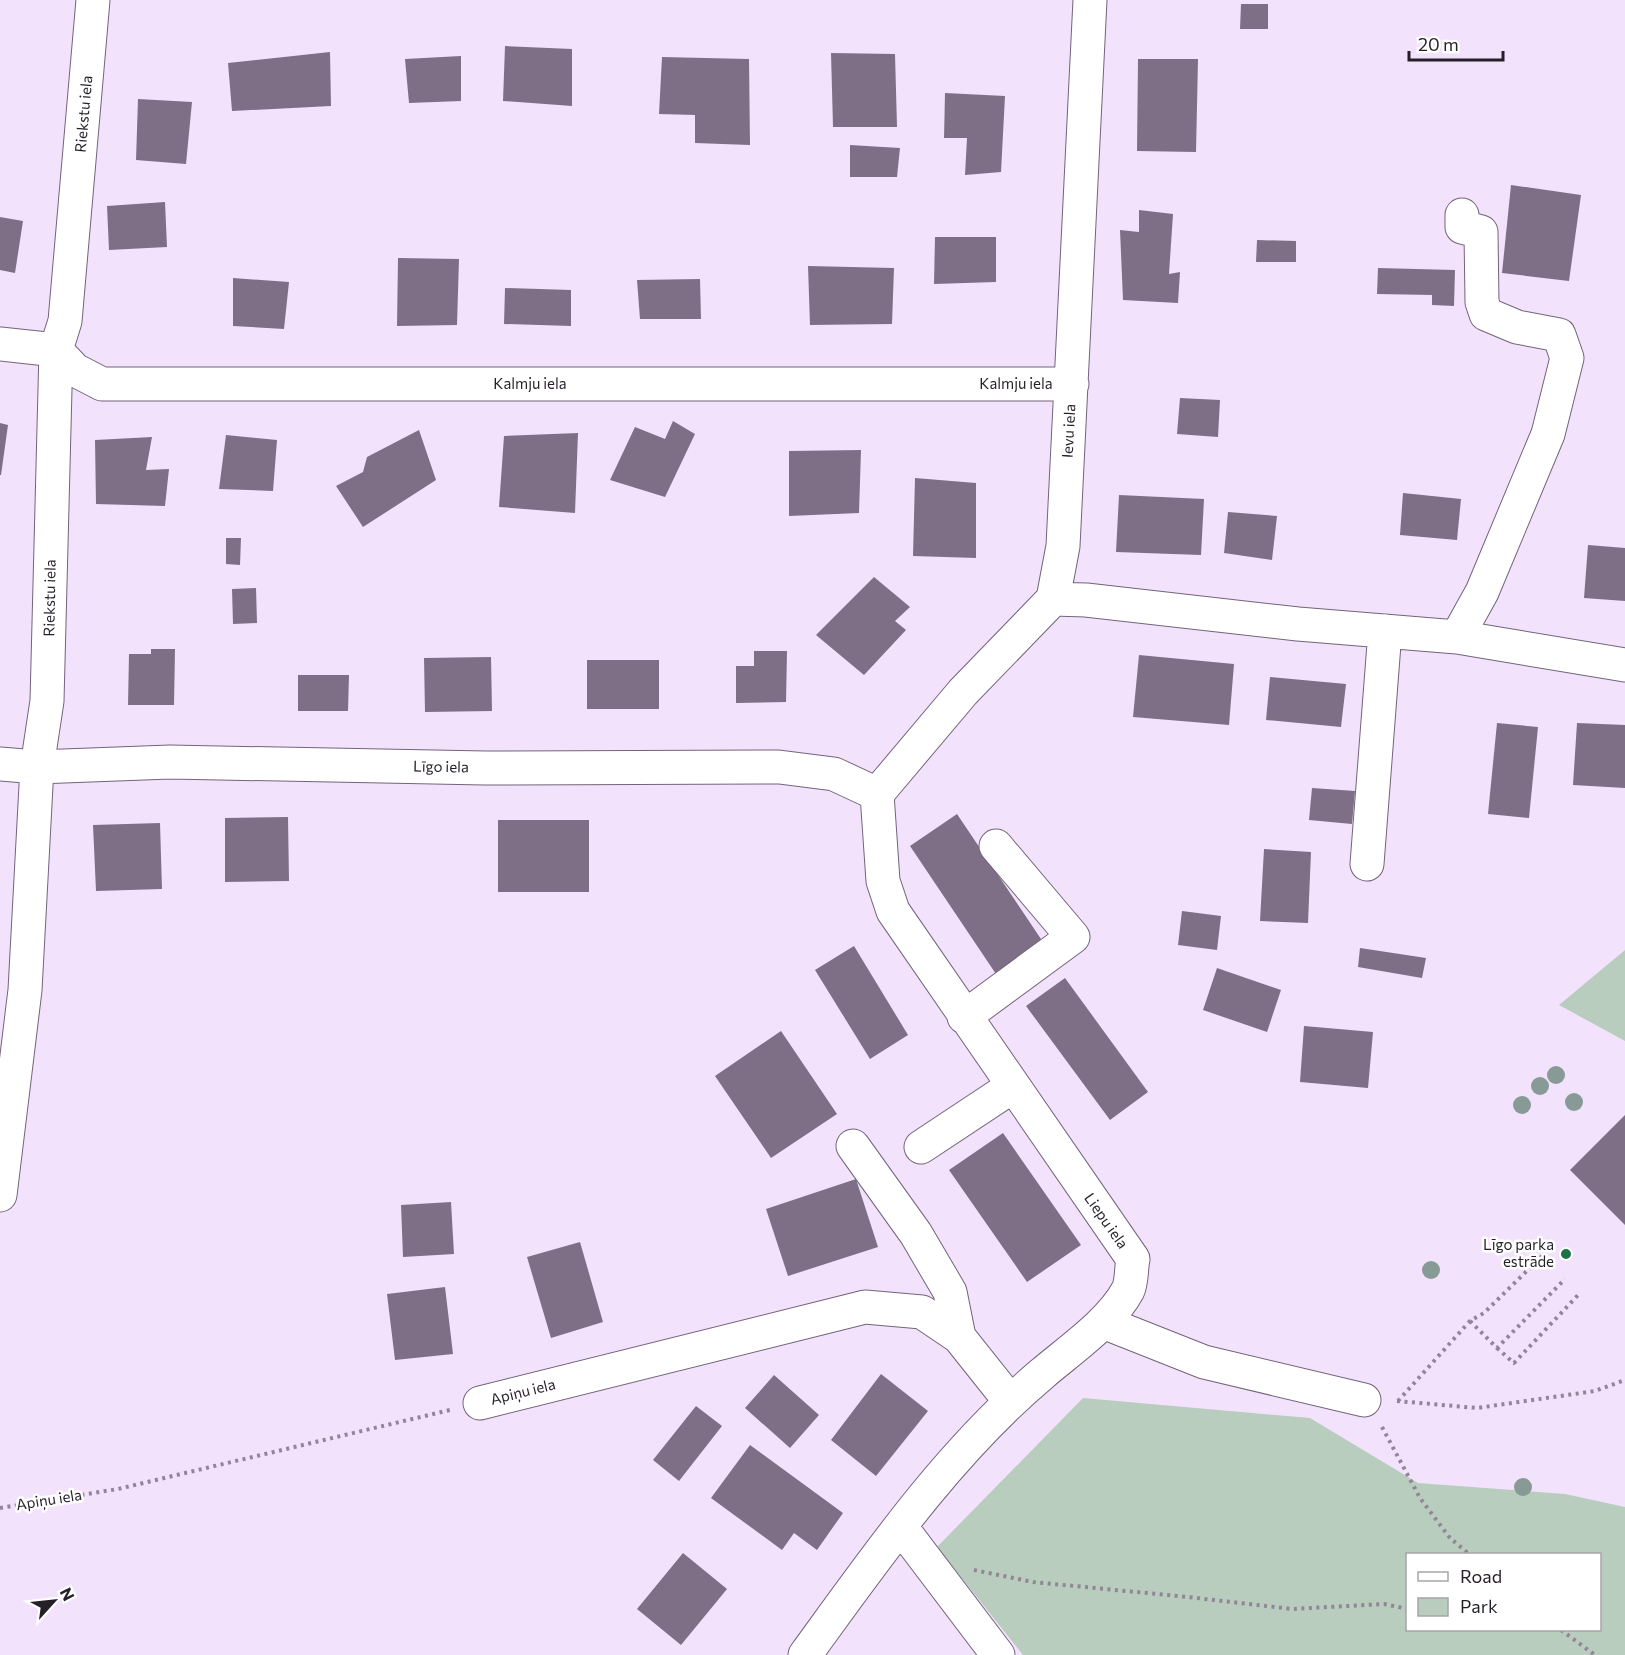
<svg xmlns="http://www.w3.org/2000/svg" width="1625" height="1655" font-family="Commissioner,sans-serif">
<rect width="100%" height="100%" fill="#f3e2fc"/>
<path fill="#b9cdbf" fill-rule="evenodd" d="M1625 950V1041L1559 1005Z
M1083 1398 1310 1418 1418 1483 1565 1494 1625 1507V1655H1023L937 1547ZM1408 1554H1600V1630H1408Z"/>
<path fill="#7e6f86" d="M1241 4H1268V29H1240Z
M505 46 572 49V106L503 101Z
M330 52 331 106 232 111 228 63Z
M831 53 895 54 897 127H833Z
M461 56V101L409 103 405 59Z
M662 57 749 59 750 145 695 143V115L659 114Z
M1138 59H1198L1196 152 1137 151Z
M945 93 1005 96 1001 172 965 175 967 138H944Z
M138 99 192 102 186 164 136 160Z
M850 145 900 148 897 177H850Z
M1511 185 1581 195 1569 281 1502 273Z
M165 202 167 247 109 250 107 206Z
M1139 210 1173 214 1169 274 1180 272 1178 303 1123 300 1120 230 1139 232Z
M0 217 23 221 15 273 0 270Z
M935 237H996V282L934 284Z
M1257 240 1296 241V262H1256Z
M398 258 459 259 457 325 397 326Z
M808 266 894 268 892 324 810 325Z
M1378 268 1455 270 1454 306 1432 305V295L1377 294Z
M233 278 289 282 284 329 233 326Z
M700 279 701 319H640L637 280Z
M505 288 571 290V326L504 324Z
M1180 398 1220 400 1218 437 1177 434Z
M673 421 695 434 665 497 610 480 635 427 665 439Z
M0 423 8 425 1 475H0Z
M419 430 436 480 363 527 336 486 363 472 367 457Z
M578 433 575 513 499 507 504 436Z
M226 435 277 440 273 491 219 489Z
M152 437 146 470 169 469 165 506 96 504 95 440Z
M861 450 859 513 789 516V451Z
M915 478 976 483V558L913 556Z
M1403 493 1461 499 1457 540 1400 535Z
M1119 495 1204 499 1201 555 1116 552Z
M1228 512 1277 516 1272 560 1224 553Z
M226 538H241L240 565 226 564Z
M1588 545 1625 548V601L1584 598Z
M874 577 910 607 895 621 906 630 864 675 816 635Z
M256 588 257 623 233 624 232 589Z
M151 649H175L174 705H128L129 654H151Z
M754 651H787L786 702 736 703V666H754Z
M1139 655 1234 664 1229 725 1133 717Z
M491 657 492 711 425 712 424 658Z
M587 660H659V709H587Z
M298 675H349L348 711H298Z
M1270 677 1346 684 1341 727 1266 720Z
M1497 723 1538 727 1529 818 1488 814Z
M1577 723 1625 725V788L1573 785Z
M1312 788 1355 791 1352 824 1309 820Z
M957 814 1045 945 998 977 910 846Z
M288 817 289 881 225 882V818Z
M498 820H589V892H498Z
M160 823 162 889 96 891 93 825Z
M1264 849 1311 852 1308 923 1260 921Z
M1182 911 1221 916 1217 950 1178 945Z
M854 946 908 1035 870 1059 815 970Z
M1360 948 1426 958 1422 978 1358 967Z
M1217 968 1281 990 1267 1032 1203 1010Z
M1065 978 1148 1092 1110 1120 1026 1006Z
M1304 1026 1373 1032 1368 1088 1300 1082Z
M781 1031 837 1114 771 1158 715 1076Z
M1625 1115V1225L1570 1170Z
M1003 1133 1081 1245 1027 1282 949 1170Z
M856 1179 878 1247 788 1276 766 1209Z
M451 1202 454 1254 403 1257 401 1205Z
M580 1242 603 1322 551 1338 527 1257Z
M445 1287 453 1354 395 1360 387 1294Z
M881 1374 928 1411 876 1476 831 1440Z
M774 1375 819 1415 790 1448 745 1408Z
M696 1406 722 1426 679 1481 653 1460Z
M750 1445 843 1513 817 1550 794 1533 782 1550 711 1498Z
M683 1553 727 1589 681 1645 637 1609Z"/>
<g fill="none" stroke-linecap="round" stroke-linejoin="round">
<g stroke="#72647a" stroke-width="35">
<path id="minor" d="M0 344 56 350 75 370 102 384H1072
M1053 599 1086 600 1298 624 1457 637 1625 665
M1457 637 1482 592 1548 434 1567 358 1559 335 1517 327 1486 314 1482 302 1481 232 1462 227V215
M0 764 37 767 170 762 485 768 779 767 834 774 877 794
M877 794 963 692 1053 599 1063 546 1090 0
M1367 864 1385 631
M964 1017 1073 937 996 846
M853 1146 916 1234 950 1292 959 1337
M921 1147 1013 1086
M0 1195 25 990 37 767 47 701 56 350 65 321 93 0
M1103 1322 1204 1362 1364 1400
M480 1403 865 1307 922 1312 959 1337 1010 1401
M901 1527 998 1655
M805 1655C877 1556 949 1452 1043 1373 1070 1350 1111 1322 1128 1290 1132 1282 1131 1268 1133 1259L893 911 883 881 877 794"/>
</g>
<path stroke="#918597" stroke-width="4" stroke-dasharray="3 4.5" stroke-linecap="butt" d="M1470 1321 1497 1348 1565 1279
M1497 1348 1514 1363 1580 1293
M1397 1401 1477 1408 1595 1391 1625 1380
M1398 1401 1470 1321 1484 1313 1542 1256
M1382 1427 1420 1498 1450 1538 1469 1554
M0 1508 118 1489 450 1410
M974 1570 1033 1582 1188 1597 1292 1609 1384 1604 1408 1609
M1561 1630 1595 1655"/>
<use href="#minor" stroke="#fff" stroke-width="33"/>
</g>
<g fill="#889a96">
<circle cx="1556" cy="1075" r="9"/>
<circle cx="1540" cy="1086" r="9"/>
<circle cx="1574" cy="1102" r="9"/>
<circle cx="1522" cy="1105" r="9"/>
<circle cx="1431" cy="1270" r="9"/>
<circle cx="1523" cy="1487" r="9"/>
</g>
<circle fill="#1a7245" stroke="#fff" stroke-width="2" cx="1566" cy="1254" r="6"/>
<g text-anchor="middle" stroke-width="5" stroke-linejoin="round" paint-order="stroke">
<g font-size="15" fill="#251f28" stroke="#fff">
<text transform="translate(84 114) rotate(-85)" y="5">Riekstu iela</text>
<text x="530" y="389">Kalmju iela</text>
<text x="1016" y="389">Kalmju iela</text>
<text transform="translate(1069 431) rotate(-87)" y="5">Ievu iela</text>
<text transform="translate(50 598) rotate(-89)" y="5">Riekstu iela</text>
<text transform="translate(441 767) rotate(1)" y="5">Līgo iela</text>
<text transform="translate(1106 1221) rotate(55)" y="5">Liepu iela</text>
<text transform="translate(523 1392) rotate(-14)" y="5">Apiņu iela</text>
<text transform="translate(49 1500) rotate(-9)" y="5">Apiņu iela</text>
</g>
<g font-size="15" fill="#251f28" stroke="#fff" text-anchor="end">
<text x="1554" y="1250">Līgo parka<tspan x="1554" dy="17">estrāde</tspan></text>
</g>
</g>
<rect x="1406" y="1553" width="195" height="78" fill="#ffffff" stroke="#a8a5a9" stroke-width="1.5"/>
<rect x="1418" y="1572" width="30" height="9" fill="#ffffff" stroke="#a8a5a9" stroke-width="1.5"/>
<text x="1460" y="1583" font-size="18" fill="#251f28">Road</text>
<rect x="1418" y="1598" width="30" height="18" fill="#b9cdbf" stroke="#a8a5a9" stroke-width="1.5"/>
<text x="1460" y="1613" font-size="18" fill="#251f28">Park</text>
<g transform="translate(54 1601) rotate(63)" stroke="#ffffff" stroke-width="4.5" paint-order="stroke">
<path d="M0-4.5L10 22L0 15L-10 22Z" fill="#251f28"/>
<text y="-9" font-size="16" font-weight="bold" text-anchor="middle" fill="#251f28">N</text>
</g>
<path d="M1409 51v9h94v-9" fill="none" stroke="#251f28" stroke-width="3"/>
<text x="1418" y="51" font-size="18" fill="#251f28" stroke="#ffffff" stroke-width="4.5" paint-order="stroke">20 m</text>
</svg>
